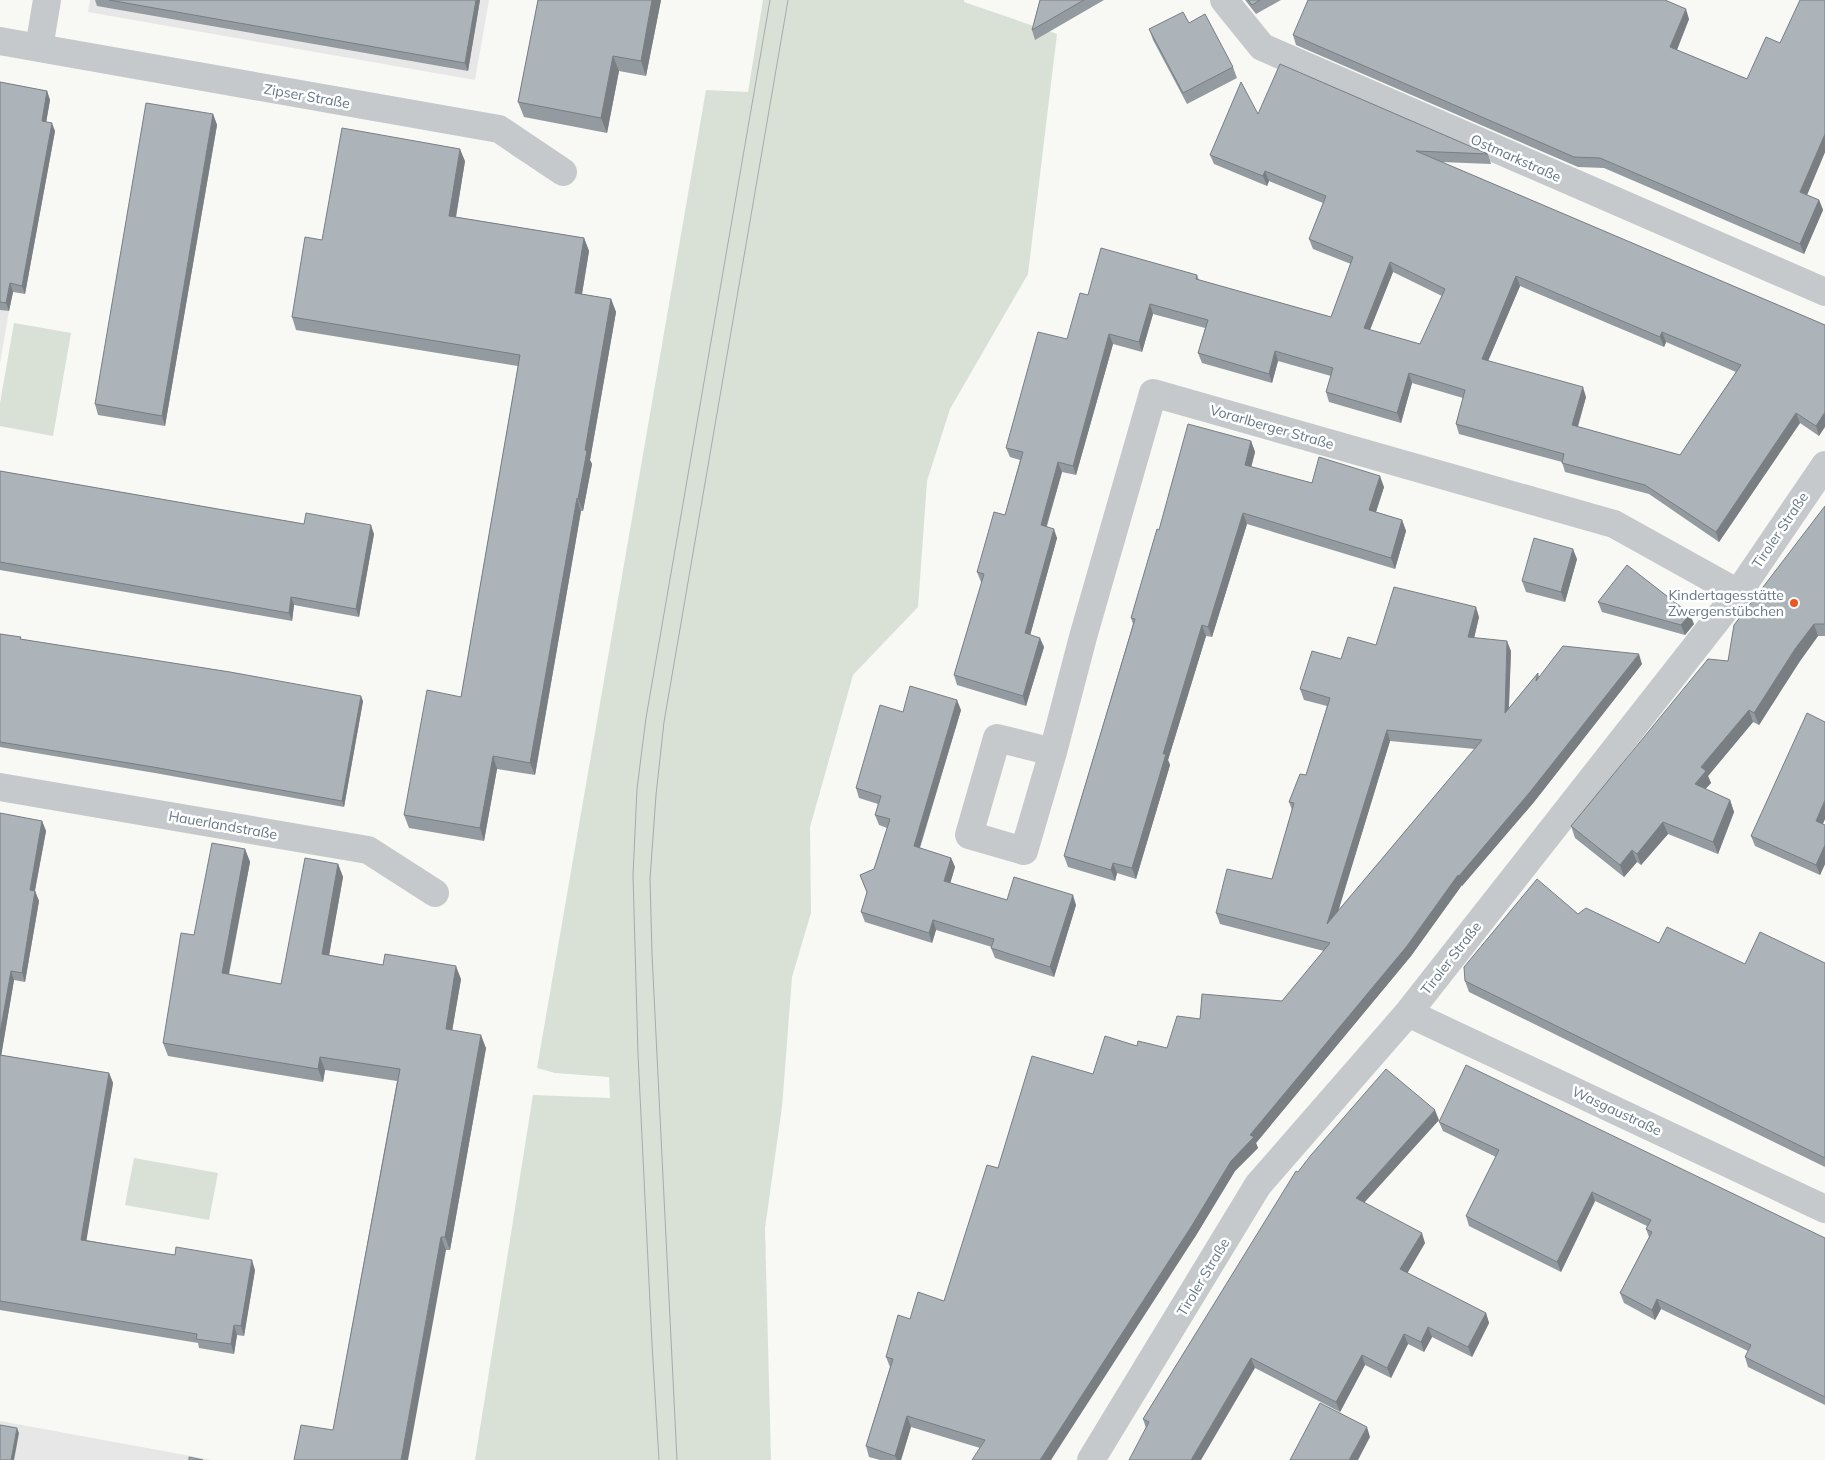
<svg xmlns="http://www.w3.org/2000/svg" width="1825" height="1460" font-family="Mulish,sans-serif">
<rect width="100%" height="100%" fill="#f8f8f5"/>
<path fill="#e6e7e6" d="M90 0H489L475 80 88 12Z
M0 310 9 311 0 363Z
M0 1421 212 1460H0Z"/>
<path fill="#d9e0d6" d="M763 0H964V2L1057 34 1028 274 950 409 927 481 918 607 853 675 810 827 811 913 792 977 782 1107 765 1228 771 1460H475L533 1095 610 1098 609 1077 555 1073 537 1068 706 90 748 92Z
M14 323 71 333 53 436 0 426V403Z
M134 1158 218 1173 209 1220 125 1205Z"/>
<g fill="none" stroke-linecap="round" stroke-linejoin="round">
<path stroke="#c5c9cc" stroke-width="28" d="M1224 0 1262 47 1825 292
M0 41 39 48 47 0
M39 48 499 129 563 172
M1053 752 997 738 969 835 1024 851 1053 752 1083 637 1153 393 1614 524 1738 593
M0 787 368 850 435 893
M1408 1013 1825 1209
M1091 1460 1258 1185 1408 1013 1738 593 1825 465"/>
<path stroke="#a5abb1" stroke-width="1" d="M659 1460 652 1344 638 1054 633 875 637 789 646 718 770 0
M677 1460 652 954 650 879 656 795 664 722 788 0"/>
</g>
<path fill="#949ba0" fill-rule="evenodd" d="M95 0H480L468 71 97 6Z
M538 0H661L646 76 619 71 607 133 524 117 518 102Z
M1040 0H1104L1035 40 1032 30Z
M1245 0H1281L1256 14Z
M1825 0V152L1807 195 1819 200 1823 210 1804 254 1604 168 1578 167 1296 45 1293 35 1689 19 1677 50 1747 79 1780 43Z
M1189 23 1233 67 1237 78 1187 104 1153 40 1149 29Z
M0 82 47 91 50 100 46 122 55 131 25 294 13 292 9 311 0 310Z
M213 114 217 125 165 426 98 415 95 404Z
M1258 114 1488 154 1491 164 1441 162 1825 325 1819 436 1800 423 1719 542 1649 494 1565 472 1562 462 1459 434 1456 424 1463 398 1412 383 1401 423 1329 402 1326 392 1331 376 1278 361 1272 383 1202 363 1198 353 1205 328 1153 314 1142 352 1113 344 1076 475 1062 472 1047 526 1057 538 1030 635 1044 647 1026 706 957 685 954 675 982 582H981L977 572 1005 515 1020 460 1010 457 1006 448 1067 339 1088 295 1197 275 1199 280 1331 317 1351 264 1313 249 1309 239 1323 203 1269 181 1267 186 1214 164 1210 155ZM1393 272 1442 296 1420 344 1370 330ZM1520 286 1664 347 1666 342 1736 372 1680 455 1578 427 1586 397 1488 361Z
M465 161 456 217 584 238 589 251 582 294 611 299 616 312 590 460 592 464 583 511H581L535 775 497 769 484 841 409 828 404 815 461 697 518 366 296 330 292 317 322 240Z
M1251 441 1255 452 1251 467 1312 483 1384 487 1376 512 1402 520 1406 531 1395 569 1247 524 1212 637 1206 636 1168 760 1170 765 1136 879 1117 873 1115 881 1068 867 1064 856 1133 624 1131 618 1159 530Z
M0 471 304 524 374 534 359 617 294 605 292 621 0 570Z
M1825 506V636H1818L1800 661 1759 725 1753 722 1708 776 1711 783 1705 789 1730 800 1734 812 1718 854 1668 834 1641 865 1637 862 1624 877 1575 838 1571 826 1728 661Z
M1577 559 1565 602 1526 592 1522 581Z
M1598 602 1694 624 1685 635 1602 612Z
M1479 617 1474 638 1511 651 1509 708 1538 673 1539 677 1642 664 1534 802 1462 886V885L1411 956 1256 1143 1258 1148 1235 1171 1195 1237 980 1448 911 1427 901 1460H880L869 1457 866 1446 890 1367 886 1357 910 1319 944 1301 998 1168 1093 1074 1137 1046 1167 1048 1200 1019 1282 1001 1324 951 1220 924 1216 913 1272 879 1292 810 1289 802 1306 775 1327 706 1304 700 1300 689 1341 659 1376 645ZM1390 741 1475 749 1338 911Z
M0 634 21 639 363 701 344 807 155 773 0 747Z
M961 710 920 848 951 858 955 867 950 883 1007 900 1076 905 1054 977 995 958 991 948 992 947 936 930 932 943 865 922 861 912 867 893 860 875 874 869 887 828 879 825 875 815 878 804 859 798 856 788 903 712Z
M0 813 42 821 46 831 35 891 39 901 25 982 14 980 1 1055 109 1073 113 1083 86 1240 255 1270 244 1336 237 1335 234 1354 199 1348 198 1343 0 1310Z
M1825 819 1823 824 1825 825V864L1820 875 1755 846 1751 836Z
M245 849 250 862 229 975 281 984 338 864 343 877 329 955 461 979 452 1031 486 1048 450 1250H446L333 1430 397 1081 325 1070 323 1082 168 1056 163 1043 194 935Z
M1578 914 1659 943 1745 964 1825 963V1167L1469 992 1465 981Z
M1439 1120 1364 1203 1425 1243 1407 1273 1486 1313 1489 1323 1472 1357 1432 1337 1424 1352 1408 1344 1391 1378 1365 1365 1340 1412 1255 1368 1146 1428 1143 1419 1298 1172Z
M1439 1122 1825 1238V1405L1748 1367 1745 1357 1748 1351 1661 1309 1655 1320 1624 1303 1620 1293 1649 1237 1646 1229 1647 1226 1595 1201 1561 1272 1469 1226 1466 1216 1496 1157 1443 1131Z"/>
<path fill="#787e82" d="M476 0H480L468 71 465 63Z
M652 0H661L646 76 641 61Z
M1686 9 1689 19 1674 57 1670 47Z
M613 56 619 71 607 133 601 118Z
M47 91 50 100 45 129 42 121Z
M213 114 217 125 165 426 162 416Z
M52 123 55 131 25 294 22 286Z
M1825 134V152L1804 202 1800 192Z
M460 149 465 161 454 228 449 216Z
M1265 171 1269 181 1267 186 1263 176Z
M1819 200 1823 210 1804 254 1800 244Z
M584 238 589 251 580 306 575 293Z
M1390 262 1393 272 1367 337 1364 328Z
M1516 276 1520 286 1485 368 1482 359Z
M10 283 13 292 9 311 6 303Z
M611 299 616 312 590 460 592 464 583 511 578 499 585 450Z
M1150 304 1153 314 1142 352 1139 342Z
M1662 332 1666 342 1664 347 1660 337Z
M1109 334 1113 344 1076 475 1073 466Z
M1275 351 1278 361 1272 383 1269 374Z
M1409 373 1412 383 1401 423 1397 413Z
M1583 387 1586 397 1575 435 1572 425Z
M1825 412V427L1819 436 1816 426Z
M1796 413 1800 423 1719 542 1716 532Z
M1251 441 1255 452 1249 476 1245 465Z
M1058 462 1062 472 1044 534 1041 525Z
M1380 476 1384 487 1373 521 1369 510Z
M577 498 581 511 535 775 530 763Z
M1243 513 1247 524 1212 637 1208 627Z
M1402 520 1406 531 1395 569 1391 558Z
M371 525 374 534 359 617 356 609Z
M1054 529 1057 538 1028 643 1025 633Z
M1573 549 1577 559 1565 602 1561 592Z
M291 597 294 605 292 621 289 613Z
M1476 607 1479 617 1472 647 1468 637Z
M1690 614 1694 624 1685 635 1681 625Z
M1814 624 1818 636 1800 661 1759 725 1754 713 1795 649Z
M1202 625 1206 636 1168 760 1170 765 1136 879 1132 868 1163 754Z
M1040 638 1044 647 1026 706 1023 696Z
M1507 641 1511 651 1508 723 1505 713Z
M1639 654 1642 664 1534 802 1462 886V885L1411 956 1256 1143 1258 1148 1235 1171 1195 1237 1051 1460H1040L1231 1161 1250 1135 1458 875Z
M361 696 363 701 344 807 342 801Z
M957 700 961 710 917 856 914 846Z
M1749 710 1753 722 1708 776 1711 783 1699 796 1695 784 1701 767Z
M1387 730 1390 741 1331 935 1327 924Z
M493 756 497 769 484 841 480 828Z
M1730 800 1734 812 1718 854 1713 842Z
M1825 800V819L1819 831 1816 821Z
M42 821 46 831 33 900 30 890Z
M1663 822 1668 834 1641 865 1637 854Z
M1825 845V864L1820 875 1816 865Z
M245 849 250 862 226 987 222 973Z
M1632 850 1637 862 1624 877 1620 865Z
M951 858 955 867 948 891 944 881Z
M1113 863 1117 873 1115 881 1111 870Z
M338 864 343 877 327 967 322 954Z
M35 891 39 901 25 982 22 973Z
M1073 895 1076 905 1054 977 1050 967Z
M933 920 936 930 932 943 929 933Z
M456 966 461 979 450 1043 446 1029Z
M11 971 14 980 0 1063V1033Z
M481 1035 486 1048 450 1250 445 1237Z
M320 1057 325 1070 323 1082 318 1069Z
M109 1073 113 1083 85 1249 81 1240Z
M1435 1110 1439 1120 1359 1208 1356 1198Z
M1592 1192 1595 1201 1561 1272 1557 1262Z
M1422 1233 1425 1243 1404 1279 1400 1269Z
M441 1237 446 1250 408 1460H401Z
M252 1260 255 1270 244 1336 241 1326Z
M1657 1299 1661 1309 1655 1320 1652 1310Z
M1486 1313 1489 1323 1472 1357 1468 1347Z
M234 1325 237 1335 234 1354 231 1344Z
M1428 1327 1432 1337 1424 1352 1421 1342Z
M1404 1334 1408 1344 1391 1378 1387 1368Z
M1362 1355 1365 1365 1340 1412 1336 1402Z
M1251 1358 1255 1368 1201 1460H1191Z
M907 1416 911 1427 901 1460H897L895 1456Z
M1367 1427 1370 1437 1358 1460H1349Z
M17 1428 19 1433 14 1460H11Z"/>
<path fill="#acb4ba" stroke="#787e82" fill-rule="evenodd" d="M109 0H476L465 63Z
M538 0H652L641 61 613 56 601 118 518 102Z
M1040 0H1084L1032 30Z
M1248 0H1260L1252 5Z
M1308 0H1665L1686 9 1670 47 1747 79 1766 37 1780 43 1800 0H1825V134L1800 192 1819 200 1800 244 1600 158 1574 157 1293 35Z
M1183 12 1189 23 1205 14 1233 67 1183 93 1149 29Z
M1280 64 1488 154 1416 151 1825 325V412L1816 426 1796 413 1716 532 1645 485 1562 463 1564 454 1456 424 1465 390 1409 373 1397 413 1326 392 1333 368 1275 351 1269 374 1198 353 1208 320 1150 304 1139 342 1109 334 1073 466 1058 462 1041 525 1054 529 1025 633 1040 638 1023 696 954 675 984 574 977 572 994 512 1005 515 1023 452 1006 448 1038 332 1067 339 1080 293 1088 295 1101 248 1197 275 1196 279 1331 317 1353 257 1309 239 1326 196 1265 171 1263 176 1210 155 1241 82 1258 114ZM1390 262 1445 289 1420 344 1364 328ZM1516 276 1660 337 1662 332 1741 365 1680 455 1572 425 1583 387 1482 359Z
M0 82 47 91 42 121 52 123 22 286 10 283 6 303 0 302Z
M146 103 213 114 162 416 95 404Z
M342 128 460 149 449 216 584 238 575 293 611 299 585 450 587 451 578 499 577 498 530 763 493 756 480 828 404 815 427 690 461 697 520 355 292 317 305 237 322 240Z
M1188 424 1251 441 1245 465 1312 483 1319 457 1380 476 1369 510 1402 520 1391 558 1243 513 1208 627 1202 625 1163 754H1166L1132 868 1113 863 1111 870 1064 856 1135 619 1131 618 1157 529 1159 530Z
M0 471 304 524 306 513 371 525 356 609 291 597 289 613 0 562Z
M1825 506V624H1814L1795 649 1754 713 1749 710 1701 767 1706 771 1695 784 1730 800 1713 842 1663 822 1637 854 1632 850 1620 865 1571 826 1708 659 1728 661 1734 625Z
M1534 538 1573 549 1561 592 1522 581Z
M1627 565 1690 614 1681 625 1598 602Z
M1394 587 1476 607 1468 637 1507 641 1505 713 1538 673 1536 681 1563 646 1639 654 1530 792 1459 876 1458 875 1407 946 1250 1135 1254 1137 1231 1161 1191 1227 1040 1460H972L985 1440 907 1416 895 1456 866 1446 893 1359 886 1357 898 1315 910 1319 918 1292 944 1301 987 1165 998 1168 1032 1056 1093 1074 1105 1036 1137 1046 1138 1041 1167 1048 1177 1016 1200 1019 1202 994 1282 1001 1330 943 1216 913 1227 869 1272 879 1294 803 1289 802 1300 774 1306 775 1330 698 1300 689 1312 651 1341 659 1348 637 1376 645ZM1387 730 1482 740 1327 924Z
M0 634 21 637 20 639 230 672 361 696 342 801 153 767 0 742Z
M910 686 957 700 914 846 951 858 944 881 1007 900 1014 877 1073 895 1050 967 991 948 994 939 933 920 929 933 861 912 867 892 860 875 874 869 890 819 875 815 881 796 856 788 880 705 903 712Z
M1807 713 1825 722V800L1816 821 1825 825V845L1816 865 1751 836Z
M0 813 42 821 30 890 35 891 22 973 11 971 0 1033Z
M212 843 245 849 222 973 281 984 305 858 338 864 322 954 383 965 385 954 456 966 446 1029 481 1035 445 1237H441L401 1460H294L301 1425 333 1430 400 1069 320 1057 318 1069 163 1043 181 933 194 935Z
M1537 879 1578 914 1586 908 1659 943 1667 927 1745 964 1760 932 1825 963V1158L1465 981 1464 967Z
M0 1055 109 1073 81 1240 175 1255 176 1247 252 1260 241 1326 234 1325 231 1344 196 1339 197 1334 0 1301Z
M1466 1065 1825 1238V1397L1745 1357 1751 1345 1657 1299 1652 1310 1620 1293 1652 1232 1646 1229 1651 1220 1592 1192 1557 1262 1466 1216 1499 1150 1439 1122Z
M1386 1069 1435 1110 1356 1198 1422 1233 1400 1269 1486 1313 1468 1347 1428 1327 1421 1342 1404 1334 1387 1368 1362 1355 1336 1402 1251 1358 1191 1460H1129L1149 1422 1143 1419 1296 1171 1298 1172 1311 1155Z
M1320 1403 1367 1427 1349 1460H1290Z
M0 1425 17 1428 11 1460H0Z
M189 1457 203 1460H189Z"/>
<circle fill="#eb5622" stroke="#fff" stroke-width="2" cx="1794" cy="603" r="5"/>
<g text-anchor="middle" stroke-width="5" stroke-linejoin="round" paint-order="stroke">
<g font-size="14" fill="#667787" stroke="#fff">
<text transform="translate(307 96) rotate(10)" y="5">Zipser Straße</text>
<text transform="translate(1516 158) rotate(24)" y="5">Ostmarkstraße</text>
<text transform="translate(1272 427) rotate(16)" y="5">Vorarlberger Straße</text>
<text transform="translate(1780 530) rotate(-56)" y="5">Tiroler Straße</text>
<text transform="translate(223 825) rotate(10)" y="5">Hauerlandstraße</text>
<text transform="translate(1451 958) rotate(-52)" y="5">Tiroler Straße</text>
<text transform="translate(1617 1111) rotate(25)" y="5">Wasgaustraße</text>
<text transform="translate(1203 1277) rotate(-59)" y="5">Tiroler Straße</text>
</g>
<g font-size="14" fill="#667787" stroke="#fff" text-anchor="end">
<text x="1784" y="600">Kindertagesstätte<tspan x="1784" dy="16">Zwergenstübchen</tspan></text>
</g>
</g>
</svg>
